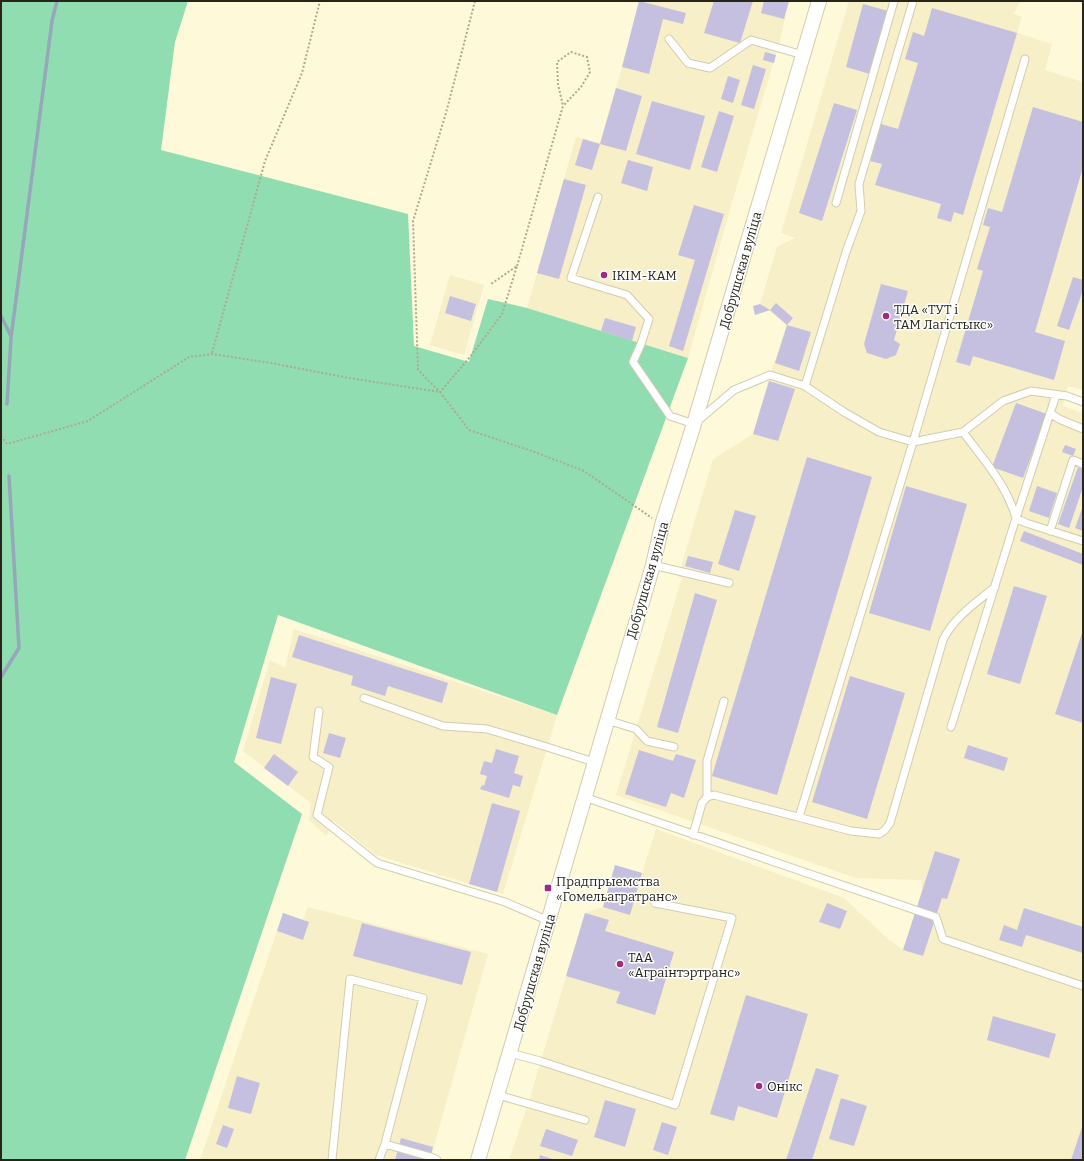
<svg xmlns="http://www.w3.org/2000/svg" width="1084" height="1161" font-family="Bitter,serif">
<rect width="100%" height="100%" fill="#fef9d9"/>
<path fill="#f6efc7" d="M639 1H789L780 40 729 213 688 358 527 308 576 137 600 143 622 67Z
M849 1H1020L1014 14 1022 17 1017 33 1052 44 1045 70 1083 82V390L1068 386 1063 406 1083 413V1160H509L528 1104 585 913 603 907 615 865 642 873 656 829 844 898 888 939 903 950 922 892 921 880 856 878 616 795 682 578 678 577 713 459 753 434 770 375 787 325 760 304 777 247 795 238 781 233Z
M450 275 484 285 464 355 430 345Z
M294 629 557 715 503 894 376 855 334 821 326 836 309 820 311 803 243 751 270 660 285 668Z
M308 907 488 954 430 1160H200L283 913 303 920Z"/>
<path fill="#90ddb1" d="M1 1H188L175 42 161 150 408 214 414 346 469 362 488 299 527 308 688 358 557 715 278 615 234 762 302 814 185 1160H1Z"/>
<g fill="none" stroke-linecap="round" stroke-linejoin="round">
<path stroke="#96a7b9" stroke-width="3.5" d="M1 316 11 336
M7 404 11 338 52 21 57 1
M1 677 19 648 9 476"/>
</g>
<path fill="#c5c0df" d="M639 1 686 13 683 24 663 19 649 74 622 67Z
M714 1H753L740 43 704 33Z
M764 1H789L784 19 761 13Z
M863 4 888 11 870 74 846 67Z
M932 8 1017 33 963 215 954 212 951 222 937 218 941 204 875 185 882 164 870 161 881 124 898 129 918 63 905 59 913 32 924 36Z
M765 52 776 55 774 63 763 60Z
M753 65 766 69 754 109 741 105Z
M728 76 740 80 733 103 721 99Z
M616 88 642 96 626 151 600 144Z
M652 101 705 116 690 170 636 154Z
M834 103 857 110 822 221 799 213Z
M1033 107 1083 122V167L1035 332 1065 341 1054 380 973 356 970 366 956 362 983 271 977 269 990 227 983 225 988 208 1002 212Z
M719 111 734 116 717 172 701 167Z
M583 139 600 144 592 170 575 165Z
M628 160 653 167 647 191 621 183Z
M564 179 586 185 559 279 537 273Z
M694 205 724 214 683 351 669 346 695 260 678 255Z
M1073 277 1083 280V290L1069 330 1057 326Z
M881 284 908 291 894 340 900 344 896 355 886 359 867 353 864 344Z
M450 296 476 304 471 321 445 313Z
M776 303 793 318 787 325 811 332 799 371 775 363 787 325 770 310 755 315 753 306 760 304 770 310Z
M605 318 636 327 632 341 601 331Z
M769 381 795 389 778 441 753 434Z
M1016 403 1047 414 1023 478 992 467Z
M1065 445 1076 449 1073 456 1062 452Z
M807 457 872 477 777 795 712 776Z
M1078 467 1083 469V487L1069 528 1058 524Z
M906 486 967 504 930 631 869 613Z
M1037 486 1057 493 1049 518 1029 511Z
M1083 506V531L1075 528Z
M735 510 756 516 739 571 718 564Z
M1024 531 1083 554V565L1020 541Z
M688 556 713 562 710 573 685 566Z
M1014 586 1047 596 1020 684 987 674Z
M695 593 717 600 678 733 657 727Z
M1083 630V723L1055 714Z
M299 635 448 683 442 703 388 686 385 696 351 685 353 676 292 657Z
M850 676 905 693 867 819 812 802Z
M271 677 297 684 281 744 256 738Z
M329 733 346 738 340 758 323 753Z
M968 745 1008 758 1004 771 964 758Z
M496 749 519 756 514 773 523 776 520 787 513 785 509 798 480 789 482 785 484 786 487 776 480 774 484 761 492 763Z
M639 750 673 761 676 754 696 760 684 798 671 793 666 807 625 794Z
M274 754 298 772 288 786 264 768Z
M492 803 520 811 497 892 469 884Z
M935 851 960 859 947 899 942 898 923 956 903 950Z
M615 865 642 873 630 915 603 907Z
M827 903 847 911 840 929 819 922Z
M1024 908 1083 927V953L1026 935 1022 947 999 940 1004 925 1017 930Z
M283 913 309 922 303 940 277 931Z
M585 913 609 920 605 931 674 952 655 1015 616 1003 620 992 566 976Z
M362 923 471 952 462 985 353 956Z
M746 995 808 1014 777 1118 738 1106 734 1121 710 1114Z
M993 1016 1056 1034 1049 1058 987 1040Z
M816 1068 839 1075 812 1160H786Z
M237 1076 260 1083 251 1114 228 1108Z
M841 1098 867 1106 854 1146 829 1139Z
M605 1100 636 1109 625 1147 594 1137Z
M662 1122 677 1127 668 1155 653 1150Z
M1083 1124V1160H1071Z
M223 1125 234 1129 227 1148 216 1144Z
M546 1129 578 1140 572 1156 540 1146Z
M401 1138 433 1147 430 1160H395Z
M540 1155 555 1160H539Z"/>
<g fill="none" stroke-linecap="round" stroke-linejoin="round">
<g stroke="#d2cdae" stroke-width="9">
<path id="service" d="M669 39 688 63 710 68 751 40 803 55
M598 197 571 278 627 295 649 319 641 344 633 362 670 416 694 424 734 390 770 375 805 386 844 412 879 432 913 442 963 432 1003 401 1031 391 1067 396 1083 402
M836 203 894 1
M805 386 846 252 861 211 859 184 913 1
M1056 395 1016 518 1026 523 1083 541
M1050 413 1059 419 1083 429
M1050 531 1073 460 1083 464
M653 565 729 583
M364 698 443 726 487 729 547 747 594 762
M319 711 313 757 329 767 317 815 377 863 505 902 549 921
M607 720 636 729 647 741 674 747
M951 727 1016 518C1006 484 984 460 963 432
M584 797 936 917 943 939 1083 986
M707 797V761L724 701
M799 817 913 442 1025 59
M693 835 702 803 707 797 714 795 851 831 879 834 885 830 890 823 943 640C954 617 976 603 995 587
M510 1053 540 1061 675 1105 732 918 655 903
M498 1095 585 1120
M385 1144 431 1157 437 1160
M332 1160 350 979 423 998 385 1144 379 1160"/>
</g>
<g stroke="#d2cdae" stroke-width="16">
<path id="minor" d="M478 1160 653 565 662 525 694 424 819 1"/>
</g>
<path stroke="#aeaa92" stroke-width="2" stroke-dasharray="2 2" stroke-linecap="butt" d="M475 1 446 113 413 221 418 370 440 392 470 357 502 314 517 266 491 284
M517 266 563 106 558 84 557 62 571 52 587 57 590 72 581 87 563 106
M212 353 265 161 302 73 320 1
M1 436 7 444 88 421 189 357 212 354 271 363 349 378 440 392 469 430 532 451 584 471 652 518"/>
<use href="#service" stroke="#fff" stroke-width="7"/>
<use href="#minor" stroke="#fff" stroke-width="14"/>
</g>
<g fill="#a12a82" stroke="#fff" stroke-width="1.5">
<circle cx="604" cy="275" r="4"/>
<circle cx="886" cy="316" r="4"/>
<rect x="544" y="884" width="8" height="8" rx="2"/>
<circle cx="620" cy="964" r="4"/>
<circle cx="759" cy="1086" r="4"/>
</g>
<g text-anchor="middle" stroke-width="3" stroke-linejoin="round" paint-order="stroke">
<g font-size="13" fill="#272519" stroke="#fff">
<text transform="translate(740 270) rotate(-74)" y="5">Добрушская вуліца</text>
<text transform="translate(647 580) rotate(-74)" y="5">Добрушская вуліца</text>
<text transform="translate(534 972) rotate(-74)" y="5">Добрушская вуліца</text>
</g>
<g font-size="13" fill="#272519" stroke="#fff" text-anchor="start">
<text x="612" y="280">ІКІМ-КАМ</text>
<text x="894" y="314">ТДА «ТУТ і<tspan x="894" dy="15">ТАМ Лагістыкс»</tspan></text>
<text x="556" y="886">Прадпрыемства<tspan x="556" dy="15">«Гомельагратранс»</tspan></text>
<text x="628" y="962">ТАА<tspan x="628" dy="15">«Аграінтэртранс»</tspan></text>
<text x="767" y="1091">Онікс</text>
</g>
</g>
<rect width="1084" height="1161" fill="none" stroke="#272519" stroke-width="4"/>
</svg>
